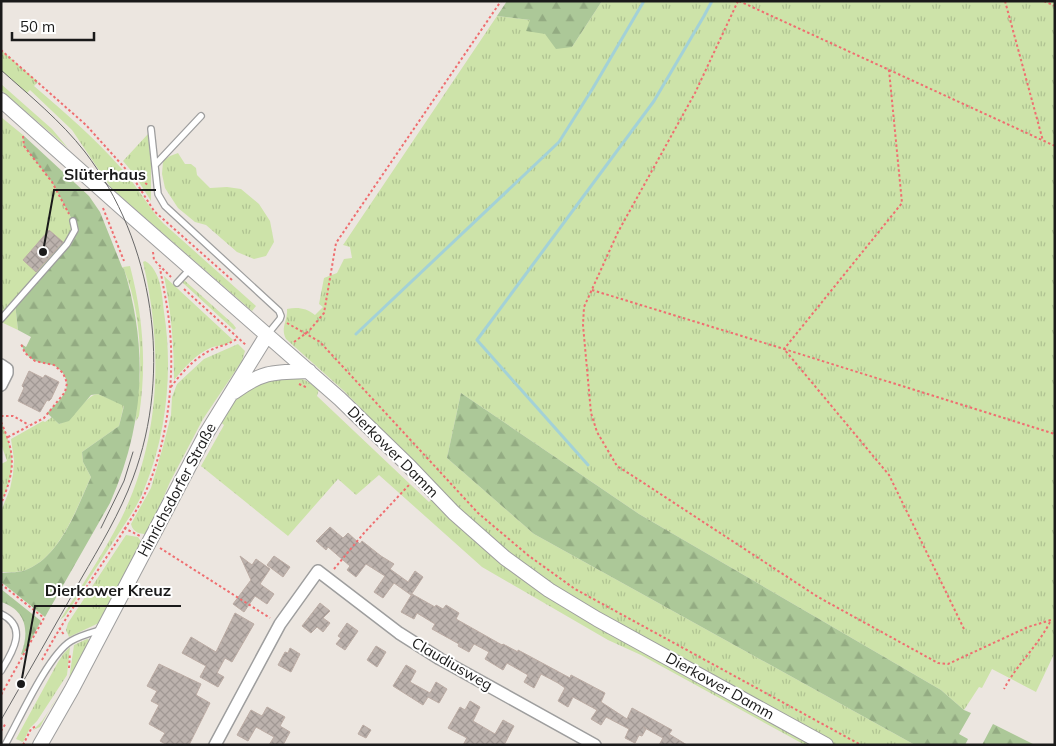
<svg xmlns="http://www.w3.org/2000/svg" width="1056" height="746" font-family="Mulish,sans-serif">
<defs>
<pattern id="grass-tufts" width="24" height="20" patternUnits="userSpaceOnUse" patternTransform="scale(1.25)"><rect width="24" height="20" fill="#cde3a9"/><path d="M3 7l-1-3M5 7V3M7 7l1-3M15 17l-1-3M17 17v-4M19 17l1-3" fill="none" stroke="#afc291"/></pattern>
<pattern id="forest-firs" width="22" height="20" patternUnits="userSpaceOnUse" patternTransform="scale(1.25)"><rect width="22" height="20" fill="#acc898"/><path d="M5 1l3.5 6h-7zM16 11l3.5 6h-7z" fill="#93ab82"/></pattern>
<pattern id="building-cross-hatch" width="8" height="8" patternUnits="userSpaceOnUse" patternTransform="scale(1.25)"><rect width="8" height="8" fill="#bcb2ad"/><path d="M0 0l8 8M0 8l8-8" fill="none" stroke="#a19894"/></pattern>
</defs>
<rect width="100%" height="100%" fill="#ece6e0"/>
<path fill="url(#grass-tufts)" d="M602 1H1055V652L1036 692 992 669 982 688 979 687 964 710 941 690 639 514 461 393 447 458 534 534 915 745H805L641 655 608 640 482 567 379 475 356 495 338 479 288 536 201 466 224 425 219 421 240 391 251 382 293 376 305 380 319 389 317 396 429 502 440 490 344 391 286 339C280 328 288 321 287 309 298 307 306 308 315 315L323 307 319 304 324 278 337 273 344 259 352 258 350 247 343 245 497 16 530 20 545 34 572 47Z
M1 50 38 82 34 86C64 112 95 138 121 168 137 185 147 206 163 223L256 306 252 311 111 188 72 130 30 90 27 93 1 70Z
M1 84 52 129 68 148 1 90Z
M1 117 23 135 24 146 52 182 73 221 75 230 15 303 18 330 1 322Z
M148 134 151 163V201L134 174 123 161Z
M178 153 185 164H191L196 168 197 175 210 188 227 187 241 189 259 204 270 221 274 242 266 256 254 259 237 252 206 225 195 222 178 208 165 188 162 174 163 161 170 156Z
M145 261C161 270 162 295 164 312 173 369 167 433 145 487 138 506 126 522 115 539 98 565 82 590 65 616L60 620C81 587 103 554 121 519 161 438 163 348 143 262Z
M130 266C143 316 147 364 139 416L136 421C136 405 139 390 140 374 141 339 137 300 123 267Z
M164 276 233 340C227 346 218 345 210 348 195 355 184 368 174 380 174 344 171 311 164 276Z
M184 280 233 324 236 328 234 330 183 283Z
M238 344 245 351 242 361 203 419 170 482 148 534C140 534 133 533 131 524L151 488 164 443 171 415 172 397 177 384 204 359Z
M98 394 124 405 119 426 82 452 83 462 91 477C77 507 61 555 28 569 21 573 9 572 1 572V511L10 489 13 474 14 460 11 439 43 421 45 422 52 417 59 424C78 418 83 396 98 394Z
M1 422C16 455 15 470 1 504V464L7 461 1 444Z
M126 535 138 537 142 543 101 622 69 637 66 630 68 623Z
M87 639 90 640 70 680 52 705 40 727 33 730 42 721 69 680 74 645Z
M70 647 67 675 37 721 30 728 23 742 16 739 58 662 64 653Z"/>
<path fill="url(#forest-firs)" d="M507 1H602L572 47 556 49 545 34 526 31 530 20 497 16Z
M23 135 89 196 100 212 122 267 124 269C149 351 144 425 110 503L45 617 1 582V573C9 572 21 573 28 569 61 555 77 508 91 477L83 462 82 452 119 426 124 406 98 394 91 395 69 421 59 424 47 413C53 407 61 400 65 392 70 382 64 371 55 366 49 363 42 364 36 361 28 358 24 351 21 344L26 347 31 337 18 330 15 303 74 234 73 221 52 182 24 146Z
M461 393 639 514 941 690 964 710 971 713 959 734 968 739 965 745H915L534 534 447 458Z
M1 589 41 621 23 655 21 654C30 631 26 610 1 602Z
M993 724 1035 745H982Z"/>
<g fill="none" stroke-linecap="round" stroke-linejoin="round">
<path stroke="#a3d1d7" stroke-width="3" d="M356 334 559 142 593 88 644 1
M588 465 477 340 654 101 704 16 712 1"/>
</g>
<path fill="url(#building-cross-hatch)" stroke="#bcaca4" d="M49 230 63 242 36 272 23 260Z
M29 371 43 378 45 375 59 382 51 399 49 401 47 400 40 412 18 401 24 388 22 386Z
M330 527 343 538 348 533 360 544 362 541 381 556 394 564 390 569 408 582 415 571 423 577 411 595 394 583 383 598 374 592 385 576 366 564 356 577 347 570 350 566 328 547 326 550 316 541Z
M240 556 252 565 256 559 270 569 260 584 274 594 267 604 255 596 244 612 233 604 251 580Z
M274 556 290 567 283 577 267 565Z
M412 594 435 607 436 605 443 609 446 605 459 613 456 619 502 645 503 644 518 652V650L570 678 571 675 605 693 601 702 627 719 632 708 672 730 669 734 687 745H659L663 738 643 727 646 729 642 736 639 735 635 743 625 738 629 729 606 717 601 725 591 719 597 710 573 697 568 707 558 701 565 688 558 683 541 674 534 688 524 682 528 675 507 663 503 670 485 659 489 652 474 644 469 652 458 646 459 644 432 629 435 624 417 613 414 619 401 612Z
M320 603 330 611 323 618 330 623 323 632 317 627 311 633 302 626Z
M235 613 254 624 232 662 225 658 217 673 224 677 218 687 200 677 206 666 182 653 191 637 216 652Z
M347 623 358 631 345 650 336 644 341 638 338 636Z
M376 646 386 652 377 667 367 660Z
M290 648 300 654 291 672 278 665 285 652 288 653Z
M159 664 201 684 196 695 210 703 189 745H167L160 741 165 733 149 724 159 705 151 701 157 691 147 686Z
M406 665 416 671 410 682 430 693 436 682 447 689 439 703 428 697 423 705 393 686Z
M470 701 480 707 473 721 495 734 503 720 514 726 504 745H463L467 738 448 728 460 707 465 710Z
M267 707 285 717 280 726 290 732 283 745H269L274 737 256 727 248 741 237 735 251 710 262 716Z
M363 725 371 730 366 738 358 734Z"/>
<g fill="none" stroke-linecap="round" stroke-linejoin="round">
<g stroke="#9e9e9e" stroke-width="8">
<path id="service" d="M151 129 158 194 165 206 279 311 281 316 280 319 267 335
M155 165 201 116
M177 283 190 269
M1 319 67 244 75 230 73 221
M1 614C29 627 12 653 1 671
M5 745C19 720 48 655 71 641 79 636 90 633 100 630"/>
</g>
<g stroke="#9e9e9e" stroke-width="14">
<path id="minor" d="M1 365 7 369V373L1 385
M215 745 280 624 318 571 399 633 440 659 595 745"/>
</g>
<g stroke="#9e9e9e" stroke-width="16">
<path id="tertiary" d="M1 100 121 207 340 399 410 467 454 513 505 558 549 590 597 619 826 745
M234 392C263 371 273 372 309 371
M40 745 72 689 206 434 267 335"/>
</g>
<path stroke="#ef6e70" stroke-width="2" stroke-dasharray="2.5 2.5" stroke-linecap="butt" d="M738 1 695 93 618 232 584 307 583 325 591 413 597 432 617 466 636 478 818 597 938 663 948 664 1028 627 1051 620C1039 645 1017 664 1004 689
M739 1 1055 146
M1005 1 1043 141
M1044 1 1055 6
M1 50 86 125 132 176 154 211 232 280
M23 136 24 146 52 182 69 214
M133 175H135L149 186
M103 208 124 261
M153 252 154 260 171 277
M184 289 247 346
M592 290 784 349 902 203 889 70
M287 323 320 342 478 513 529 556 575 589 861 745
M294 342 309 331 324 313 336 243 501 1
M299 384 308 388
M171 387C181 373 194 359 209 351 220 345 227 346 238 338
M1 416H13L29 425
M1 422C16 455 15 470 1 504
M8 437 44 418 65 392 67 383 63 373 54 365 35 361 25 353 21 344
M124 528 140 536
M160 548 270 618
M334 569 364 533 409 485
M1 584 44 618 1 695
M59 628 65 636
M964 629 889 475 784 349 1055 434
M42 660C70 607 107 560 137 509 167 456 176 380 169 321 167 303 163 286 160 268
M69 668 70 653
M1 731 6 723
M23 745 31 729 36 726"/>
<use href="#service" stroke="#fff" stroke-width="5.5"/>
<use href="#minor" stroke="#fff" stroke-width="11"/>
<use href="#tertiary" stroke="#fff" stroke-width="14"/>
<path stroke="#686868" stroke-width="1" d="M1 70C30 96 61 121 85 152 154 242 173 371 133 478 120 513 100 546 81 579 55 626 28 673 1 720
M101 528 124 481 133 452"/>
</g>
<g text-anchor="middle" stroke-width="4" stroke-linejoin="round" paint-order="stroke">
<g font-size="15" fill="#1a1a1a" stroke="#fff">
<text transform="translate(393 452) rotate(45)" y="5">Dierkower Damm</text>
<text transform="translate(177 490) rotate(-62)" y="5">Hinrichsdorfer Straße</text>
<text transform="translate(452 664) rotate(30)" y="5">Claudiusweg</text>
<text transform="translate(720 686) rotate(29)" y="5">Dierkower Damm</text>
</g>
</g>
<path fill="none" stroke="#1a1a1a" stroke-width="2" d="M43 252L54 190H156M21 684L35 606H181"/>
<g fill="#1a1a1a" stroke="#fff" stroke-width="2">
<circle cx="43" cy="252" r="5"/>
<circle cx="21" cy="684" r="5"/>
</g>
<g font-size="16" text-anchor="middle" font-weight="bold" fill="#1a1a1a" stroke="#fff" stroke-width="4" stroke-linejoin="round" paint-order="stroke">
<text x="105" y="180">Slüterhaus</text>
<text x="108" y="596">Dierkower Kreuz</text>
</g>
<rect width="1056" height="746" fill="none" stroke="#1a1a1a" stroke-width="5"/>
<path d="M12 32v8h82v-8" fill="none" stroke="#1a1a1a" stroke-width="2.5"/>
<text x="20" y="32" font-size="15" fill="#1a1a1a" stroke="#ffffff" stroke-width="4" paint-order="stroke">50 m</text>
</svg>
